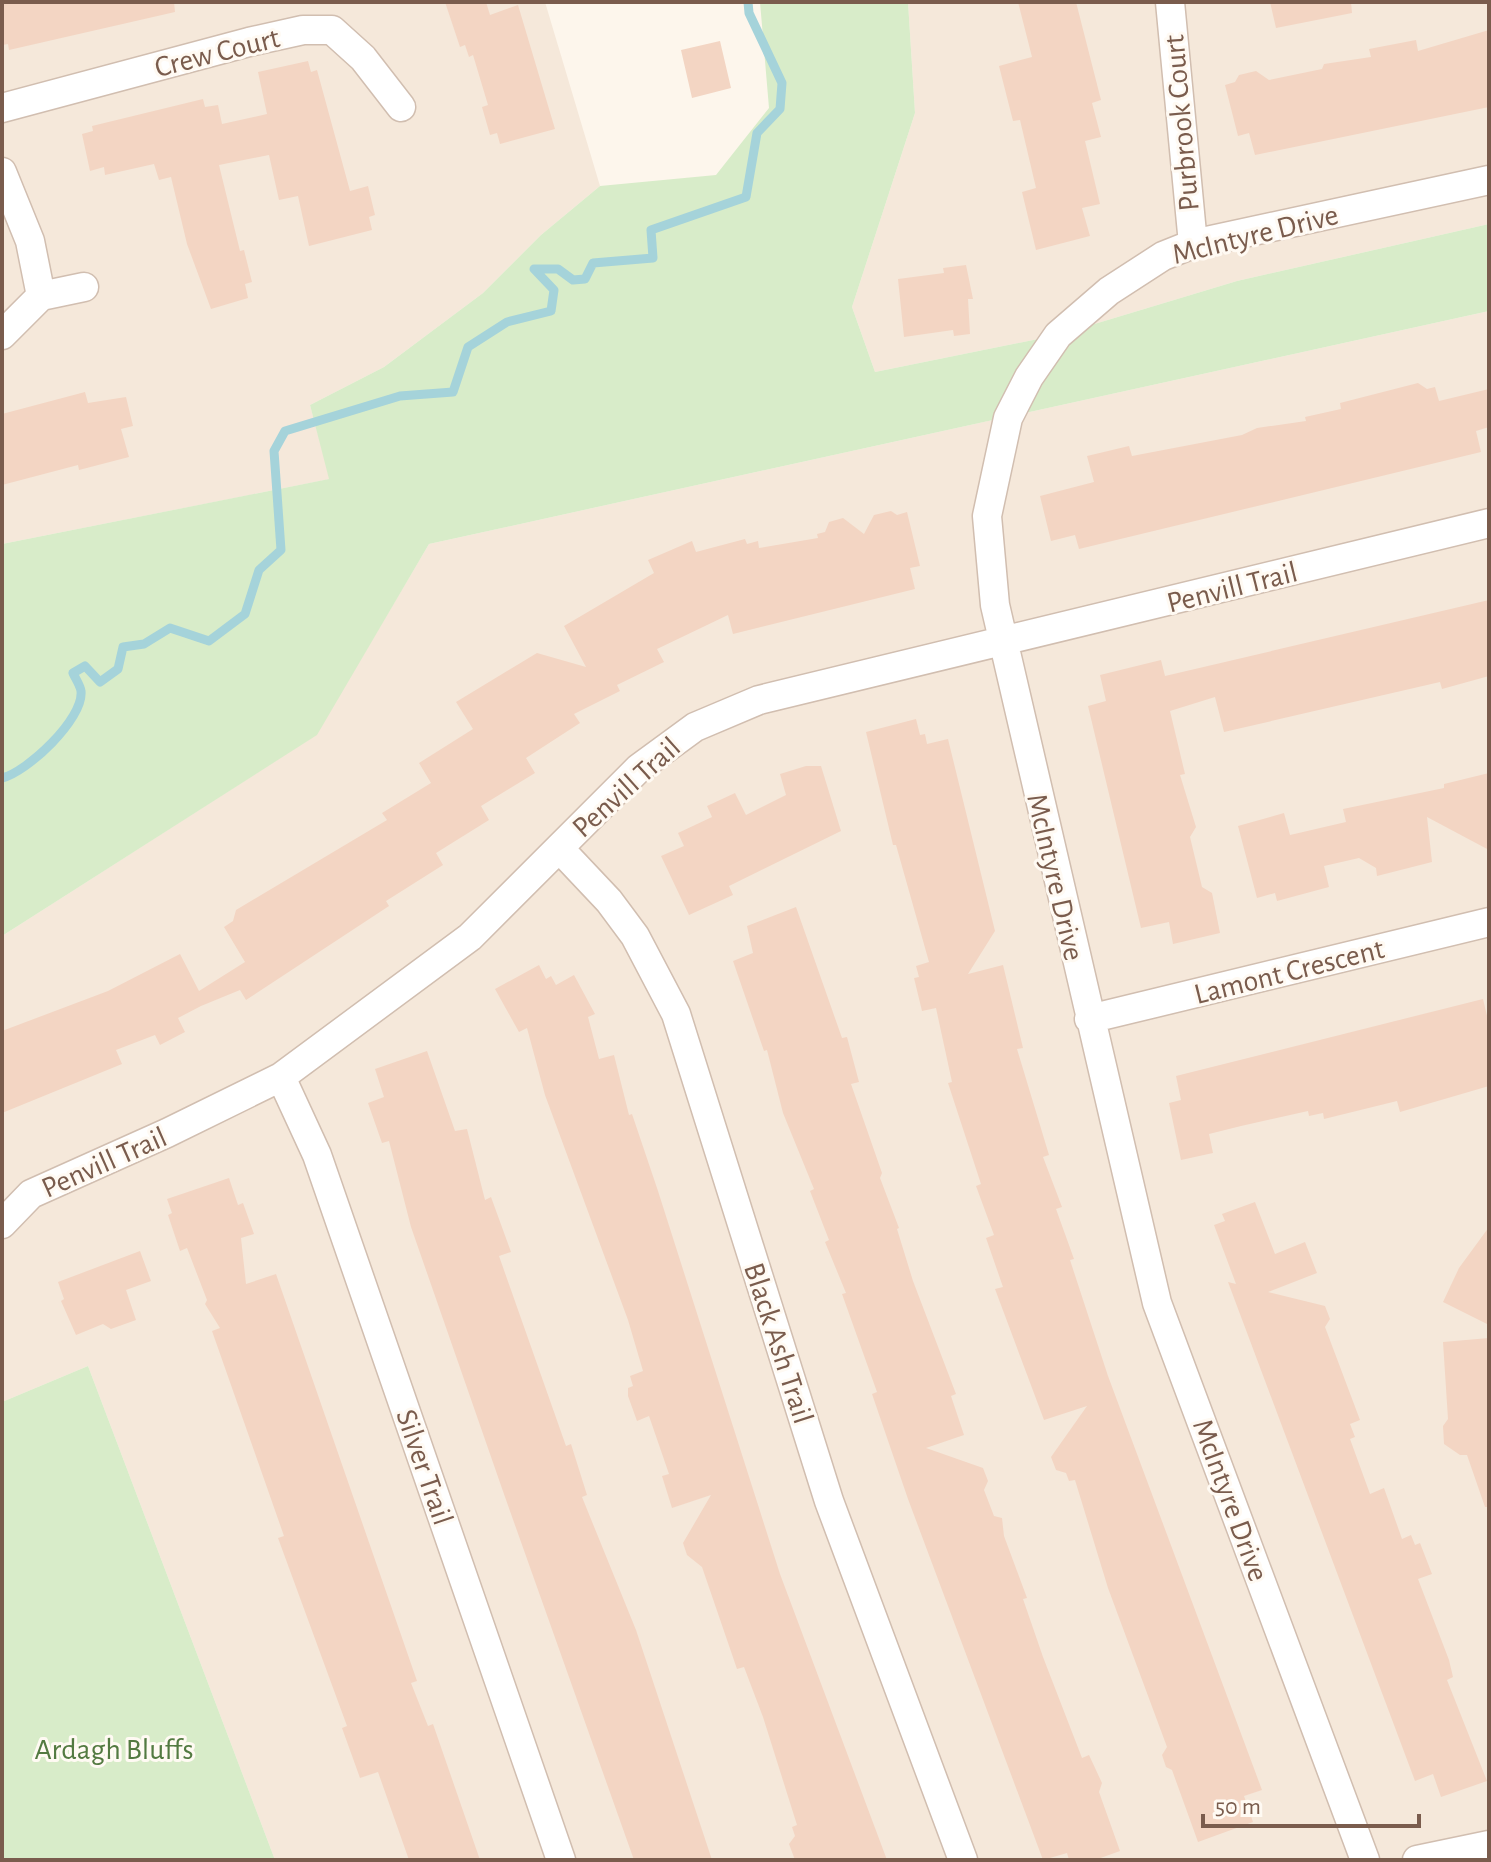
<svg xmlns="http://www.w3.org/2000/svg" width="1491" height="1862" font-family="'Alegreya Sans',sans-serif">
<rect width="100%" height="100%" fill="#fdf6ec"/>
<path fill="#f5e8da" d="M2 2H545L600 186 541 235 483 293 384 367 310 405 330 479 2 544Z
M908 2H1489V224L1237 281 1058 335 875 372 852 307 915 113Z
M1489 311V1860H275L88 1366 2 1402V936L316 735 429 544Z"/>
<path fill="#d8ecc9" d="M760 2H908L915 113 852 307 875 372 1058 335 1237 281 1489 224V311L429 544 317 735 2 936V544L329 479 310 405 384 367 483 293 541 235 600 186 716 175 769 108Z
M88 1366 275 1860H2V1402Z"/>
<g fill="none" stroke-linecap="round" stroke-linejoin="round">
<path stroke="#a5d3da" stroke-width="9" d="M2 778C27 772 84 719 81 691 80 685 75 678 73 673L85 666 100 682 118 669 123 647 144 644 170 628 209 641 245 614 259 570 281 550 274 451 285 431 400 396 453 392 468 347 507 322 551 311 554 290 534 269H558L573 280 585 279 593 263 653 258 651 230 746 197 757 133 780 109 782 83 749 13 748 2"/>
</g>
<path fill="#f3d5c3" d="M2 2H174L175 12 9 50 8 44 2 45Z
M445 2H486L490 15 518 5 555 129 500 144 497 133 490 135 482 107 488 105 473 55 469 57 465 45 460 47Z
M1018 2H1076L1101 100 1092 103 1101 137 1085 141 1100 204 1082 208 1090 236 1036 250 1022 192 1036 188 1020 120 1013 121 999 66 1032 57Z
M1270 2H1351L1352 13 1276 28Z
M1489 30V107L1255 155 1249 133 1238 136 1225 85 1235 82 1239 75 1256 71 1269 80 1322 69 1324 64 1371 57 1369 49 1416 40 1418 51Z
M720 41 731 88 692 98 681 50Z
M308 61 311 72 317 70 350 191 368 186 375 215 369 217 372 230 309 246 298 196 279 200 269 155 219 165 240 251 244 250 252 282 245 284 248 298 211 309 187 244 171 177 159 180 154 164 105 175 104 167 90 171 82 134 93 131 92 126 203 99 205 107 218 105 222 124 267 114 258 72Z
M966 265 973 299H968L970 334 954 336 953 330 904 337 898 279 944 273 943 268Z
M1418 383 1427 389 1435 387 1439 401 1489 389V427L1476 431 1481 452 1079 549 1075 535 1051 541 1040 496 1094 482 1087 456 1129 446 1132 456 1242 435 1257 428 1306 421 1305 417 1341 409 1340 403Z
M85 392 88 403 126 397 133 426 121 429 129 457 79 470 78 465 2 485V414Z
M891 511 897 515 907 512 920 566 910 568 915 589 733 634 728 615 657 649 664 662 617 685 620 691 574 714 580 723 526 758 535 773 481 806 489 820 436 853 443 865 386 901 389 906 246 1000 240 990 201 1006 178 1018 185 1032 160 1045 155 1035 116 1050 122 1064 2 1113V1031L108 991 180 954 199 991 245 962 224 927 233 921 236 910 387 820 382 813 431 783 419 763 473 729 456 702 537 653 586 667 564 626 654 573 648 560 692 541 696 552 745 539 747 544 758 541 759 548 818 538 817 534 825 532 829 522 843 518 864 534 874 515Z
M1489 600V676L1442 689 1440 682 1224 732 1215 697 1170 711 1185 774 1180 775 1196 827 1190 837 1202 887 1212 893 1220 933 1173 944 1169 922 1141 928 1088 706 1106 701 1100 675 1161 660 1165 676Z
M916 719 920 735 925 734 927 744 948 739 995 931 968 974 1003 965 1023 1048 1017 1049 1049 1155 1043 1157 1062 1207 1056 1209 1074 1259 1070 1260 1108 1376 1262 1790 1244 1796 1253 1822 1198 1842 1172 1770 1166 1767 1162 1755 1167 1747 1108 1588 1075 1480 1069 1481 1066 1473 1056 1470 1051 1457 1087 1406 1044 1420 995 1289 1003 1287 986 1238 994 1235 976 1186 981 1184 948 1083 952 1082 936 1008 922 1011 914 978 919 977 916 966 929 962 896 845H893L866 732Z
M806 766H821L841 831 729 886 733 895 689 915 661 856 684 846 678 833 712 817 707 806 735 793 746 815 786 795 780 774Z
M1489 773V850L1427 817 1432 862 1377 876 1376 868 1359 858 1324 866 1329 887 1277 901 1275 893 1257 898 1238 826 1284 813 1290 835 1346 822 1343 809 1444 788V784Z
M796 907 842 1038 847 1037 859 1082 851 1084 882 1173 880 1178 899 1228 897 1229 913 1281 956 1394 951 1396 964 1435 926 1448 983 1468 988 1481 984 1490 994 1516 1002 1518 1004 1536 1027 1598 1023 1599 1043 1657 1082 1758 1089 1755 1102 1783 1099 1792 1120 1851 1095 1860H1069L1067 1853 1043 1860 908 1499 872 1394 877 1392 842 1294 846 1293 825 1242 829 1240 810 1191 814 1189 783 1113 767 1050 764 1051 733 961 753 953 747 926Z
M539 965 546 979 551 976 556 985 574 975 595 1014 588 1017 599 1059 614 1055 629 1115 632 1114 658 1191 780 1574 887 1860H795L789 1844 795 1836 792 1827 797 1825 763 1717 744 1667 737 1669 702 1567 687 1555 683 1543 711 1495 672 1508 662 1476 669 1474 649 1416 637 1421 628 1396V1388L633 1386 630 1376 643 1371 628 1320 545 1095 527 1028 519 1032 495 989Z
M1483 999 1489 1024V1086L1400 1112 1397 1101 1324 1119 1323 1113 1309 1116 1308 1111 1241 1126 1209 1134 1213 1153 1181 1160 1169 1103 1181 1100 1176 1076Z
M427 1051 455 1131 467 1129 485 1200 491 1197 511 1252 499 1256 566 1446 571 1444 587 1495 582 1497 636 1630 712 1860H634L505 1497 411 1227 389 1141 382 1143 368 1103 384 1097 375 1069Z
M229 1178 238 1205 243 1203 254 1234 241 1238 246 1284 276 1274 417 1681 411 1683 428 1726 433 1724 480 1860H409L378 1772 360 1778 342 1728 347 1726 278 1538 284 1536 212 1331 220 1328 205 1304 207 1300 187 1248 180 1251 168 1215 172 1213 167 1199Z
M1255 1202 1275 1254 1305 1242 1317 1273 1268 1292 1325 1306 1330 1319 1325 1327 1360 1420 1350 1424 1355 1437 1350 1439 1370 1494 1384 1488 1402 1539 1411 1535 1415 1545 1420 1543 1432 1574 1418 1579 1449 1660 1453 1677 1447 1680 1487 1781 1441 1797 1433 1774 1415 1781 1228 1282 1236 1284 1214 1225 1225 1221 1222 1214Z
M1489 1227V1325L1443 1302 1459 1268Z
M140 1251 151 1281 126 1290 136 1320 111 1329 103 1324 76 1335 61 1301 64 1299 58 1282Z
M1489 1338V1507H1485L1467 1455H1460L1444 1444 1443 1426 1448 1419 1443 1342Z"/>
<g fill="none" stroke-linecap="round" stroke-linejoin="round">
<g stroke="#d1beb0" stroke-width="31">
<path id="minor" d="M1170 2 1193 244
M2 108 249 42 303 30H332L363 58 401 107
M2 172 30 241 41 296
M2 335 41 296 84 287
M559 848 609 901 635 936 676 1014 829 1501 963 1860
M1089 1019 1489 922
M281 1077 317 1155 561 1860
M2 1224 31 1194 167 1133 281 1077 470 937 639 768 695 727 759 700 1489 523
M1365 1860 1157 1303 995 605 987 516 1008 418 1029 377 1058 335 1109 291 1163 256 1193 244 1489 180
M1417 1860 1489 1845"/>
</g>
<use href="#minor" stroke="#fff" stroke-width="28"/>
</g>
<g text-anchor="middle" stroke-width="6" stroke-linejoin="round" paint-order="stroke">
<g font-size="30" fill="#7a5c4d" stroke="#fffaf3">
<text transform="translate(217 52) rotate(-14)" y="10">Crew Court</text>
<text transform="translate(1181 123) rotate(-95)" y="10">Purbrook Court</text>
<text transform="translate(1255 234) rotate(-14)" y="10">McIntyre Drive</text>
<text transform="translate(1232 587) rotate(-14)" y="10">Penvill Trail</text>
<text transform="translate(626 787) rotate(-42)" y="10">Penvill Trail</text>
<text transform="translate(1056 877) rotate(77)" y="10">McIntyre Drive</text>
<text transform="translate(1289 971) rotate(-14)" y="10">Lamont Crescent</text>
<text transform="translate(104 1162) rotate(-24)" y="10">Penvill Trail</text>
<text transform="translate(779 1343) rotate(72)" y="10">Black Ash Trail</text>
<text transform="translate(425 1467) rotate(71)" y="10">Silver Trail</text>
<text transform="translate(1231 1500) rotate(70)" y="10">McIntyre Drive</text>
</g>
<g font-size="30" fill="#537a41" stroke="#fffaf3">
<text x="114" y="1759">Ardagh Bluffs</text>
</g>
</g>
<rect width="1491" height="1862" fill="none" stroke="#7a5c4d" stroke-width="8"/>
<path d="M1203 1814v12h216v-12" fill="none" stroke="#7a5c4d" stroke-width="4"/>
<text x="1215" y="1814" font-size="24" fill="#7a5c4d" stroke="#fffaf3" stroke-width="6" paint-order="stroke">50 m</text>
</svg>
